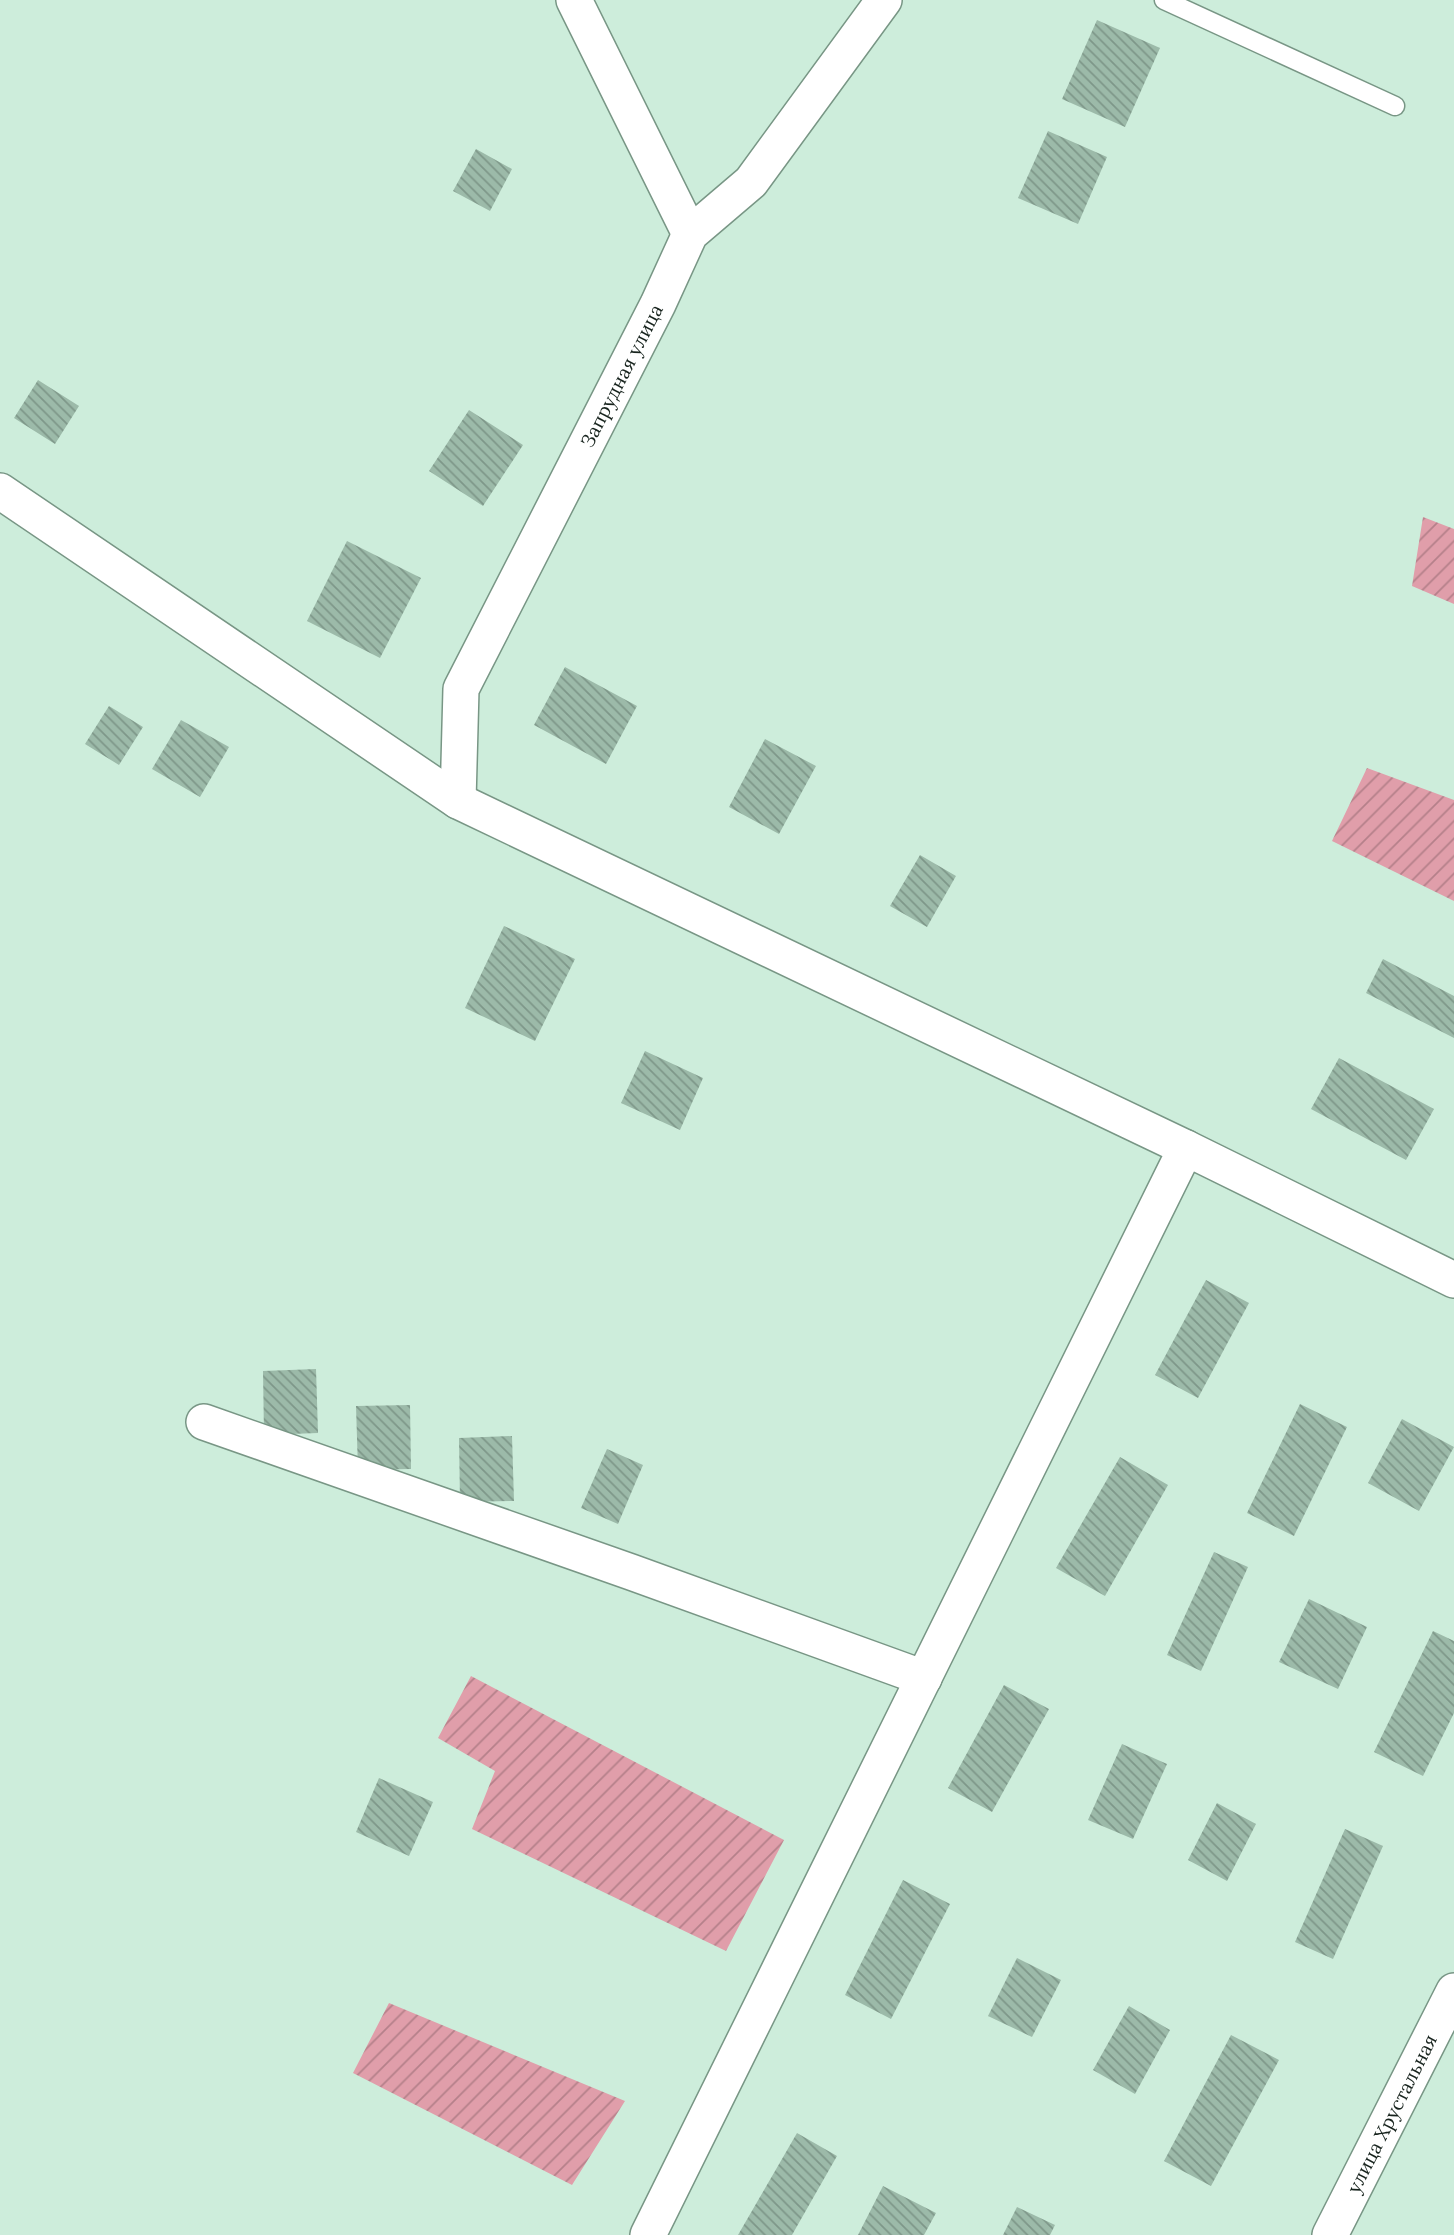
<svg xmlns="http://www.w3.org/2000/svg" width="1454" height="2235" font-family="Lora,serif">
<defs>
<pattern id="garden-furrows" width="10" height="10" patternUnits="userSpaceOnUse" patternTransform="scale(1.75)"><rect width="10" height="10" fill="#e09eaa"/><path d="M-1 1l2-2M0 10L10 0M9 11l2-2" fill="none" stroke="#b5808a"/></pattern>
<pattern id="building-back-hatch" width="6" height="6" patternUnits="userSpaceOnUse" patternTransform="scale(1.75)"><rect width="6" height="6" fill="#9cbaa9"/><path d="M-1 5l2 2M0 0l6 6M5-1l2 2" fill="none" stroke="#7e9789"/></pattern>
</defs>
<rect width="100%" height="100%" fill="#cdeddb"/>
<path fill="url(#garden-furrows)" d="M1423 517 1454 529V604L1412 586Z
M1367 768 1454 800V901L1332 841Z
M471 1676 784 1840 726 1951 472 1829 495 1771 438 1738Z
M389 2003 625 2101 572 2185 353 2073Z"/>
<path fill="url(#building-back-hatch)" d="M1097 20 1160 48 1125 127 1062 99Z
M1048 131 1107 157 1078 224 1018 198Z
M476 149 512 169 490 211 453 191Z
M38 380 79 406 55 444 14 418Z
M469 410 523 445 483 506 429 471Z
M347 541 421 578 380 658 307 621Z
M565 667 637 706 606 764 534 725Z
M109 706 143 727 119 765 85 744Z
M181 720 229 747 200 797 152 769Z
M765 739 816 766 779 834 729 807Z
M920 855 956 876 927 927 890 906Z
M504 926 575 959 535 1041 465 1008Z
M1383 959 1454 996V1038L1366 993Z
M645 1051 703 1078 680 1130 621 1103Z
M1339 1058 1434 1109 1406 1160 1311 1109Z
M1206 1280 1249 1303 1198 1398 1155 1375Z
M316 1369 318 1433 264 1435 263 1371Z
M1300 1404 1347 1427 1294 1536 1247 1513Z
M410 1405 411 1469 358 1470 356 1406Z
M1402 1419 1454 1447 1419 1511 1368 1483Z
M512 1436 514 1501 460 1502 459 1438Z
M607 1449 643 1465 618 1524 581 1508Z
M1120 1457 1168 1485 1105 1596 1056 1568Z
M1214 1552 1248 1567 1201 1671 1167 1655Z
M1309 1599 1367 1627 1338 1689 1279 1662Z
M1433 1631 1454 1641V1713L1423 1776 1374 1752Z
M1004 1685 1049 1709 992 1812 948 1788Z
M1122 1744 1167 1764 1133 1839 1088 1820Z
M379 1778 433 1802 409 1856 356 1832Z
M1217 1803 1256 1824 1227 1881 1188 1860Z
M1345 1829 1383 1846 1333 1959 1295 1942Z
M903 1880 950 1904 891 2019 845 1995Z
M1017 1958 1061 1980 1032 2037 988 2016Z
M1129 2006 1170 2030 1135 2094 1093 2070Z
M1231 2035 1279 2060 1211 2186 1164 2161Z
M797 2133 837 2156 792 2235H738Z
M883 2186 936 2213 924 2235H858Z
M1017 2207 1055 2225 1050 2235H1003Z"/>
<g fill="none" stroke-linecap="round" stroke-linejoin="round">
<g stroke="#789685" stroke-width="21">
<path id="service" d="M1164 0 1395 106"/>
</g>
<g stroke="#789685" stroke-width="38">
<g id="minor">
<path d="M574 0 690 234"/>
<path d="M0 491 458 801 1186 1148 648 2235"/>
<path id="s1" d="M458 801 461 689 658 304 690 234 751 182 884 0"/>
<path d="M1186 1148 1454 1280"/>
<path d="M204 1422 631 1572 924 1678"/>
<path id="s2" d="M1330 2235 1454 1991"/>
</g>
</g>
<use href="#service" stroke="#fff" stroke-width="18"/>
<use href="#minor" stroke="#fff" stroke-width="35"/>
</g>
<g text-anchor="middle" stroke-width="6" stroke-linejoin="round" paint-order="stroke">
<g font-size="19" fill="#17231d" stroke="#fff">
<text dy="7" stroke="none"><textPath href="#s1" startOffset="464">Запрудная улица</textPath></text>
<text dy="7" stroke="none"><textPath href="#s2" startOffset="136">улица Хрустальная</textPath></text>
</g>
</g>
</svg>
